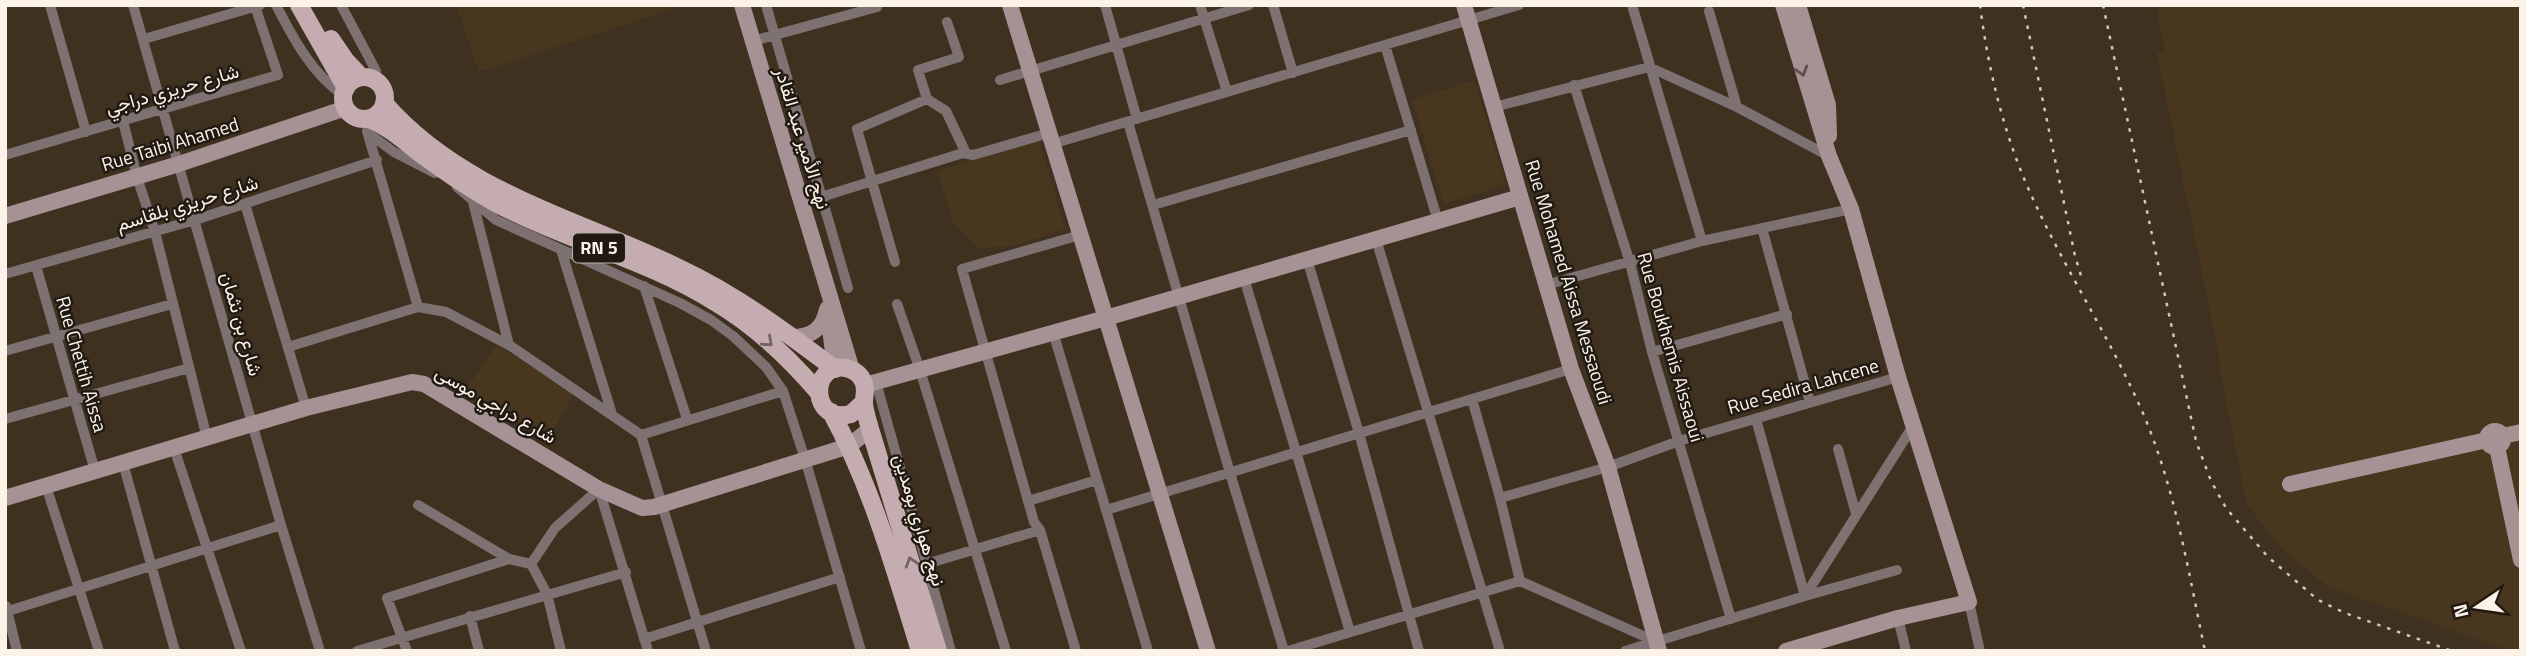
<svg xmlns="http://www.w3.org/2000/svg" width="2526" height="656" font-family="'Titillium Web',Vazirmatn,sans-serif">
<rect width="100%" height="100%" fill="#3f3120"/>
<path fill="#49361f" d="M456 5H685L479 72Z
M2156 5H2521V651H2511L2329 587 2283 550 2247 505 2220 372 2219 355 2157 54 2165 50Z
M1474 80 1506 185 1444 204 1412 100Z
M1038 140 1066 229 1012 246 979 248 954 225 938 171Z
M497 345 574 393 547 441 464 392Z"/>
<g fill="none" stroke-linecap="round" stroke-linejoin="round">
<path stroke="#7d7172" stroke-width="10" d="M50 5 86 132
M133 5 281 525 320 651
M276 5C293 38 312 74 343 95
M341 5 376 71 373 79
M766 5 848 288
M1105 5 1137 119
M1200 5 1227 92
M1273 5 1293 73
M1632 5 1702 241
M1709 11 1737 107
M947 22 959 57 918 70 927 99 946 111 964 149 963 153
M144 39 260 5
M753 41 877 7
M1385 45 1438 221
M1000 80 1249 5
M1574 85 1630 263 1652 352 1731 619
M1494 107 1649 67 1737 107 1829 156
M123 121 137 177 155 232 207 438
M1128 122 1230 473 1284 651
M367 131 418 307
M368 133 394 152 435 173
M1052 144 1519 5
M5 155 278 75 255 6
M457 187 496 220 680 303 711 320 733 336 766 367 783 391 805 459 861 651
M821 197 963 153 973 155 1049 133
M473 202 509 345
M245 204 306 408
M1153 205 1411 130
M1762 228 1810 402
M1376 239 1500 651
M561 250 612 414
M1307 259 1359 433 1419 651
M895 262 857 129 927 99
M36 266 95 471
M5 274 195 220 377 160
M1244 278 1350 632
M1546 285 1702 241 1851 209
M644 286 687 419
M897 304 920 370 1006 651
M1053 332 1148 651
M288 347 418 307 446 312 509 345 641 435 706 651
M5 351 172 304
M1652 352 1787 314
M876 382 951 651
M1472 399 1500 498 1520 581
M5 419 189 368
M1756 419 1805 596 1897 570
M641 435 783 391
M174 448 241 651
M1838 449 1856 514
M123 463 175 651
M46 486 99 651
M1500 498 1608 467 1679 441 1898 377
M1028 501 1097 480
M418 505 509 559 531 564
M1106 510 1571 369
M926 564 1040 530
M1969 602 1980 651
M6 606 17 651
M5 612 281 525
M470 616 479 651
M1898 618 1906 651
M644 639 840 577
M357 651 626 572
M407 651 387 598 509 559
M561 651 547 594 531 564 555 528 599 489 648 651
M1076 651 1040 530 1034 522 962 269 1080 235
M1288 651 1520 581 1657 642
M1625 651 1805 596 1913 426"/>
<path stroke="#a69295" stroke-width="16" d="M742 5 852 370
M1010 5 1208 651
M1464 5 1571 369 1608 467 1659 651
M1783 5 1829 156 1851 209 1898 377 1969 602 1898 618 1786 651
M1798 5 1828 105 1829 136
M5 216 179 164 346 108
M829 320 835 369
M792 337C812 337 823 329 827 309
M865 385 1106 318 1520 197
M2487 439a8 8 0 1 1 16 0a8 8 0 1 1-16 0Z
M2503 436 2521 432
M2497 447 2521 560
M2290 484 2487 440
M5 498 306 408 412 382 424 384 599 489 642 508 654 507 849 446 870 429"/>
<path stroke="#c5acb0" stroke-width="18" d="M299 5 346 88
M331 39 346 61 361 77
M343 98a21 21 0 1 1 42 0a21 21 0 1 1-42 0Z
M384 103C461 192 578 219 679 268 735 294 786 332 835 369
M369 119C389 127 404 141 421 154 444 171 468 187 492 201 564 240 646 259 715 302 754 325 790 359 819 393
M864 402 851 414C810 425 809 362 846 368 854 370 860 374 863 381 867 389 864 394 864 402 864 410 868 421 870 429L938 651
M831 412C872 487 895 570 920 651"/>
<path stroke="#d2c7bc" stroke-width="2.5" stroke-dasharray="3.5 7" stroke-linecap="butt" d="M1980 5C1988 70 2005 139 2033 199 2066 271 2110 338 2142 411 2175 487 2188 570 2205 651
M2023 5 2075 256 2082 279
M2103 5 2196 441 2211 481 2226 508 2268 557 2318 600 2345 613 2452 651"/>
</g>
<defs><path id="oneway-chevron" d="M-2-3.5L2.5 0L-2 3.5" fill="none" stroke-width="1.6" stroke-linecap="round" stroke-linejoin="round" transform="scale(1.75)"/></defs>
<use stroke="#5d504e" href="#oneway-chevron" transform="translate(1802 71) rotate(73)"/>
<g stroke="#736362">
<use href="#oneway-chevron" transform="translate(768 342) rotate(42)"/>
<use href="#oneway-chevron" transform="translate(911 562) rotate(-107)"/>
</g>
<g text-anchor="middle" stroke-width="5" stroke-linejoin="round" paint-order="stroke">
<rect fill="#211a13" stroke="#bab1a8" stroke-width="2" x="573" y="233.5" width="52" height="29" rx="5"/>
<g font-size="18" font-weight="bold" fill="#fcf2e8">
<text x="599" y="254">RN 5</text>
</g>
<g font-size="19" fill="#fcf2e8" stroke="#211a13">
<text transform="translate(172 89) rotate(-16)" y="7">شارع حريزي دراجي</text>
<text transform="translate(803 138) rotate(73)" y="7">نهج الأمير عبد القادر</text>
<text transform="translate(170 144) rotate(-17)" y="7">Rue Taibi Ahamed</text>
<text transform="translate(187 203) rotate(-17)" y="7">شارع حريزي بلقاسم</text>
<text transform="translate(1569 282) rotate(73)" y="7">Rue Mohamed Aissa Messaoudi</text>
<text transform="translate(242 324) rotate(74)" y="7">شارع بن نثمان</text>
<text transform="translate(1671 347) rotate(74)" y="7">Rue Boukhemis Aissaoui</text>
<text transform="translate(82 364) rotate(74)" y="7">Rue Chettih Aissa</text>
<text transform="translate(1803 386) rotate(-16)" y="7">Rue Sedira Lahcene</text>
<text transform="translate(496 404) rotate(30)" y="7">شارع دراجي موسى</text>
<text transform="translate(920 520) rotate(73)" y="7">نهج هواري بومدين</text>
</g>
</g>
<rect width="2526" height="656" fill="none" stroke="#fcf2e8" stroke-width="14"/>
<g transform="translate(2477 607) rotate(257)" stroke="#211a13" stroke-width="5" paint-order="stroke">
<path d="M0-5L12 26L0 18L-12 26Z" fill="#fcf2e8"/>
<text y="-10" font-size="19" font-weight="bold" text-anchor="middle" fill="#fcf2e8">N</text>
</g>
</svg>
